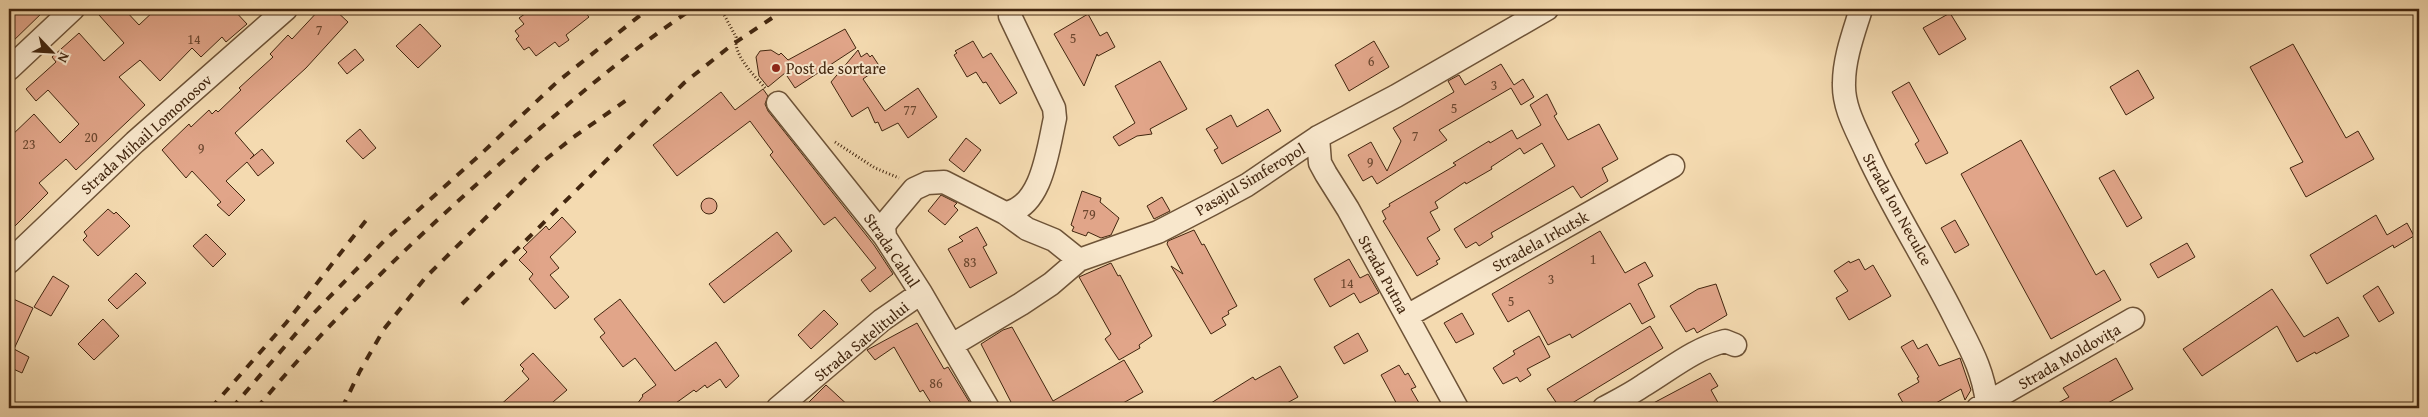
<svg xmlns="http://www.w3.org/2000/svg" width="2428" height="417" font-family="'Gentium Book Plus',serif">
<rect width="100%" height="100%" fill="#f4dab0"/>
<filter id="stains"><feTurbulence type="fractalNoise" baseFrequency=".004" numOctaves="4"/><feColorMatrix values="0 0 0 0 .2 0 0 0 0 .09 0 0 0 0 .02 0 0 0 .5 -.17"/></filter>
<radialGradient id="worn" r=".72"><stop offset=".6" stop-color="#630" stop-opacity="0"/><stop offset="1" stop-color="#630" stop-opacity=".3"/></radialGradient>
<path fill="#e1a589" stroke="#42260f" d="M9 9H46L9 45Z
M106 9H124L139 25 156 9H233L247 24 226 42 222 37 201 57 192 48 160 81 140 60 119 77 145 105 76 170 66 159 39 183 48 193 9 232V138L34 114 60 143 79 124 48 90 36 101 26 89 56 62 52 57 79 33 104 61 124 43 99 15Z
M320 9H334L348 22 306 68 235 133 254 155 250 159 262 149 274 163 258 176 247 162 226 181 245 200 229 216 217 205 221 202 192 171 186 178 162 150 189 124 191 127 209 110 212 114 216 110 218 112 241 90 239 88 273 57 270 54 288 35 292 39Z
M532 9H582L589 17 566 35 569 40 559 47 555 42 536 56 529 47 524 50 516 39 519 36 515 31 524 24 519 18Z
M1950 13 1966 39 1939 55 1923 28Z
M1088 14 1100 36 1107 32 1115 47 1098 56 1097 54 1084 86 1054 34Z
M420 24 441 46 418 68 396 46Z
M845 29 856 48 795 88 785 73 768 87 759 76 756 57 760 51 771 50 779 55 781 53 788 60Z
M973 41 983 58 991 53 1017 93 1000 104 986 82 983 83 976 72 967 77 954 55 957 53 955 51Z
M1374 41 1389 67 1349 91 1335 65Z
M2293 44 2346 138 2358 131 2374 159 2306 197 2290 168 2303 162 2250 67Z
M355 49 364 60 347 74 338 63Z
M858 50 861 57 867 53 870 57 872 55 880 67 863 79 885 111 918 88 937 117 908 138 898 123 882 131 878 122 875 123 868 107 852 117 831 82Z
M1160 61 1187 109 1150 129 1152 134 1137 136 1119 146 1113 137 1135 123 1115 86Z
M1501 64 1514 85 1523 79 1534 97 1521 105 1511 88 1439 130 1447 140 1377 184 1372 176 1363 181 1348 155 1371 142 1387 171 1401 141 1393 128 1454 92 1448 81 1459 75 1465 85Z
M2138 70 2154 98 2126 115 2110 87Z
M1909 82 1948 153 1926 164 1915 144 1919 141 1892 92Z
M763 89 768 96 765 104 768 111 874 245 893 274 870 292 861 280 876 268 835 217 824 225 770 155 773 152 750 121 677 176 653 145 721 92 735 110Z
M1547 94 1557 114 1554 116 1568 140 1599 124 1618 159 1602 168 1608 181 1581 198 1573 186 1491 233 1493 237 1479 246 1476 242 1466 248 1454 229 1555 166 1542 143 1524 154 1520 148 1491 167 1492 169 1466 184 1465 182 1435 202 1438 208 1430 212 1440 230 1427 238 1440 259 1436 261 1438 264 1417 276 1383 221 1386 219 1382 211 1390 206 1389 204 1456 165 1453 163 1489 141 1490 143 1512 130 1517 139 1541 125 1530 105Z
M1268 109 1281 131 1222 164 1214 150 1218 148 1206 129 1231 115 1237 127Z
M360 129 376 148 363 159 346 141Z
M966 138 981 150 964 172 949 160Z
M2021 140 2096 275 2104 270 2121 300 2051 339 1961 174Z
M2114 170 2142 218 2127 227 2099 178Z
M1082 191 1101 198 1100 202 1119 218 1111 235 1101 238 1088 232 1086 236 1072 231 1074 227 1071 225Z
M941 195 957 203 954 206 958 210 945 225 928 211Z
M1162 197 1170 211 1154 219 1147 206Z
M701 206a8 8 0 1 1 16 0a8 8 0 1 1-16 0Z
M108 209 114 214 116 212 130 226 98 256 83 240 87 236 84 232Z
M2376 215 2387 235 2407 223 2414 236 2394 248 2393 245 2327 284 2310 255Z
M562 217 576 232 550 257 559 268 550 275 569 297 555 309 529 279 533 274 519 260 527 252 523 248 546 226 549 230Z
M1955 220 1969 245 1955 253 1941 228Z
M977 227 987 245 983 247 997 273 970 288 948 249 963 241 959 237Z
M1194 230 1202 245 1204 244 1237 306 1228 311 1229 314 1222 318 1226 325 1211 334 1171 266 1183 274 1167 244 1168 241Z
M1600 231 1625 273 1645 262 1653 276 1638 284 1655 317 1642 324 1630 303 1572 338 1570 334 1548 345 1529 310 1508 322 1492 294Z
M777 232 792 251 724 303 709 284Z
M206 234 226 254 213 267 193 246Z
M2187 243 2195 257 2158 278 2150 264Z
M1349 259 1360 278 1368 274 1379 293 1360 303 1354 293 1330 307 1314 279Z
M1859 259 1865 270 1873 265 1891 296 1849 320 1836 298 1848 291 1834 271 1849 261 1850 263Z
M1111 263 1118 276 1120 275 1152 336 1139 345 1140 348 1119 360 1105 339 1111 334 1079 277Z
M136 273 146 283 117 309 108 300Z
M53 276 69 286 51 316 34 307Z
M1716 284 1727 315 1697 333 1694 328 1686 332 1670 306 1698 289Z
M2378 286 2394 313 2379 322 2363 296Z
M2272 289 2304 337 2338 317 2349 336 2316 354 2315 352 2297 362 2277 326 2202 376 2183 349Z
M9 297 33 308 14 349 29 357 22 373 9 367Z
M620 299 675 371 716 342 739 376 726 388 720 379 707 388 705 385 696 392 694 390 669 408H634L643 396 642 395 656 385 635 358 623 367 600 337 605 333 594 319Z
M824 310 838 324 811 349 798 335Z
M1462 313 1474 334 1456 343 1444 323Z
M103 319 119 336 94 360 78 344Z
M917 323 944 369 948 367 973 408H934L923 390 920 392 894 347 875 360 867 350Z
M1650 326 1663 348 1564 408H1560L1547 389Z
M1012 327 1053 401 1124 360 1143 392 1114 408H1017L1014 403 1012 404 981 344 1003 330Z
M1358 333 1368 351 1344 364 1334 347Z
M1539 336 1550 357 1527 369 1531 375 1520 382 1517 377 1503 384 1493 368 1515 354 1513 351Z
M1913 340 1918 349 1927 344 1939 366 1960 358 1971 390 1965 400 1961 389 1927 408H1906L1898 394 1919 382 1917 378 1919 377 1901 347Z
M533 353 567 390 546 408H497L529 379 522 371 524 369 520 365Z
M2116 358 2133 389 2099 408H2049L2069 397 2063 388Z
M1399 365 1405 375 1408 373 1416 387 1411 389 1422 408H1399L1381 375Z
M1280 366 1298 397 1278 408H1203L1253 377 1255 380Z
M1710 373 1718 386 1711 390 1721 408H1644Z
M826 385 851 408H803Z"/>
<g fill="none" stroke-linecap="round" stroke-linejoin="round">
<g stroke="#6e5337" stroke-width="25">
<path id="minor" d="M1861 9C1854 32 1844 58 1844 83 1843 107 1856 129 1866 151 1892 208 1927 262 1955 318 1970 348 1983 369 1987 403
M9 69 73 9
M778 103 885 237 921 293 988 408
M1318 137 1320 163 1326 174 1348 209 1457 408
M1005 213C1042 208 1048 149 1055 118L1054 108 1010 16
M885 237 884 226 888 220 914 189 927 183 944 182 1005 213 1027 229 1054 240 1079 260
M9 262 135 142 286 9
M1407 316 1673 166
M952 345 1021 304 1051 284 1079 260 1158 232 1212 204 1247 185 1318 137 1396 96 1547 9
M778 408 882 320 921 293
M1604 408C1617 401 1631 394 1644 385 1672 368 1694 349 1725 341L1735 345
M1978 408 2133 319"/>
</g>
<path stroke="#42260f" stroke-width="3" stroke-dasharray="1 2.5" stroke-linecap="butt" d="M721 9 736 37C733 56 755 76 766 89
M835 142 875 168 899 178"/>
<use href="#minor" stroke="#f8e7cc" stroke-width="22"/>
<path stroke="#42260f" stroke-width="4" stroke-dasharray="9 9" stroke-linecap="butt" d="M462 304 684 83 733 44 772 18
M211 408 286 323 371 214
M232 408 311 316 387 238 482 153 556 83 648 9
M257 408C329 321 410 243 494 169 558 112 621 57 692 9
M342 408 360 371 384 329 426 277 541 163 575 136 631 97"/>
</g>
<circle fill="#8f2418" stroke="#f8e7cc" stroke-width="2" cx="776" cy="68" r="5"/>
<g text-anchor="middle" stroke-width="4" stroke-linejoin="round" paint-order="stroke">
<g font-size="14" fill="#6a462e">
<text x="319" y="35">7</text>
<text x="1073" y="43">5</text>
<text x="194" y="44">14</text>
<text x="1371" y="66">6</text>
<text x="1494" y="90">3</text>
<text x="1454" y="113">5</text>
<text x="910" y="115">77</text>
<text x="1415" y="141">7</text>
<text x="91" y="142">20</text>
<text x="29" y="149">23</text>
<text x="201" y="153">9</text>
<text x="1370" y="167">9</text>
<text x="1089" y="219">79</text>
<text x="1593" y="264">1</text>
<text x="970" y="267">83</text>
<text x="1551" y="284">3</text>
<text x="1347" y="288">14</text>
<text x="1511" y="306">5</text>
<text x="936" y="388">86</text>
</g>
<g font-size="16" fill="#42260f" stroke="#f8e7cc" text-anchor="start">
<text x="786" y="74">Post de sortare</text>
</g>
<g font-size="16" fill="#42260f" stroke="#f8e7cc">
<text transform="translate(146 134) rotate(-42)" y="6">Strada Mihail Lomonosov</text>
<text transform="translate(1250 179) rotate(-31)" y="6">Pasajul Simferopol</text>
<text transform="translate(1898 209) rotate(61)" y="6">Strada Ion Neculce</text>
<text transform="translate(1540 241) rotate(-29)" y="6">Stradela Irkutsk</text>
<text transform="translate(892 250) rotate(56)" y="6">Strada Cahul</text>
<text transform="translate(1384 274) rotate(61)" y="6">Strada Putna</text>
<text transform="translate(861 341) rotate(-39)" y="6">Strada Satelitului</text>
<text transform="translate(2069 356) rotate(-30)" y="6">Strada Moldovița</text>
</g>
</g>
<rect width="2428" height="417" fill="none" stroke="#f4dab0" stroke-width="30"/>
<rect x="10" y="10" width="2408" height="397" fill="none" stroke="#42260f" stroke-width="2.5"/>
<rect x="15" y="15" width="2398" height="387" fill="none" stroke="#42260f"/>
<g transform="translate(52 52) rotate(115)" stroke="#f8e7cc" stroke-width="4" paint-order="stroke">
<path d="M0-4L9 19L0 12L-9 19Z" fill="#42260f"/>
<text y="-8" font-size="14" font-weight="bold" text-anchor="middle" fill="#42260f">N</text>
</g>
<rect width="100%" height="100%" filter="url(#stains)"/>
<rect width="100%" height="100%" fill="url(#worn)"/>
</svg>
